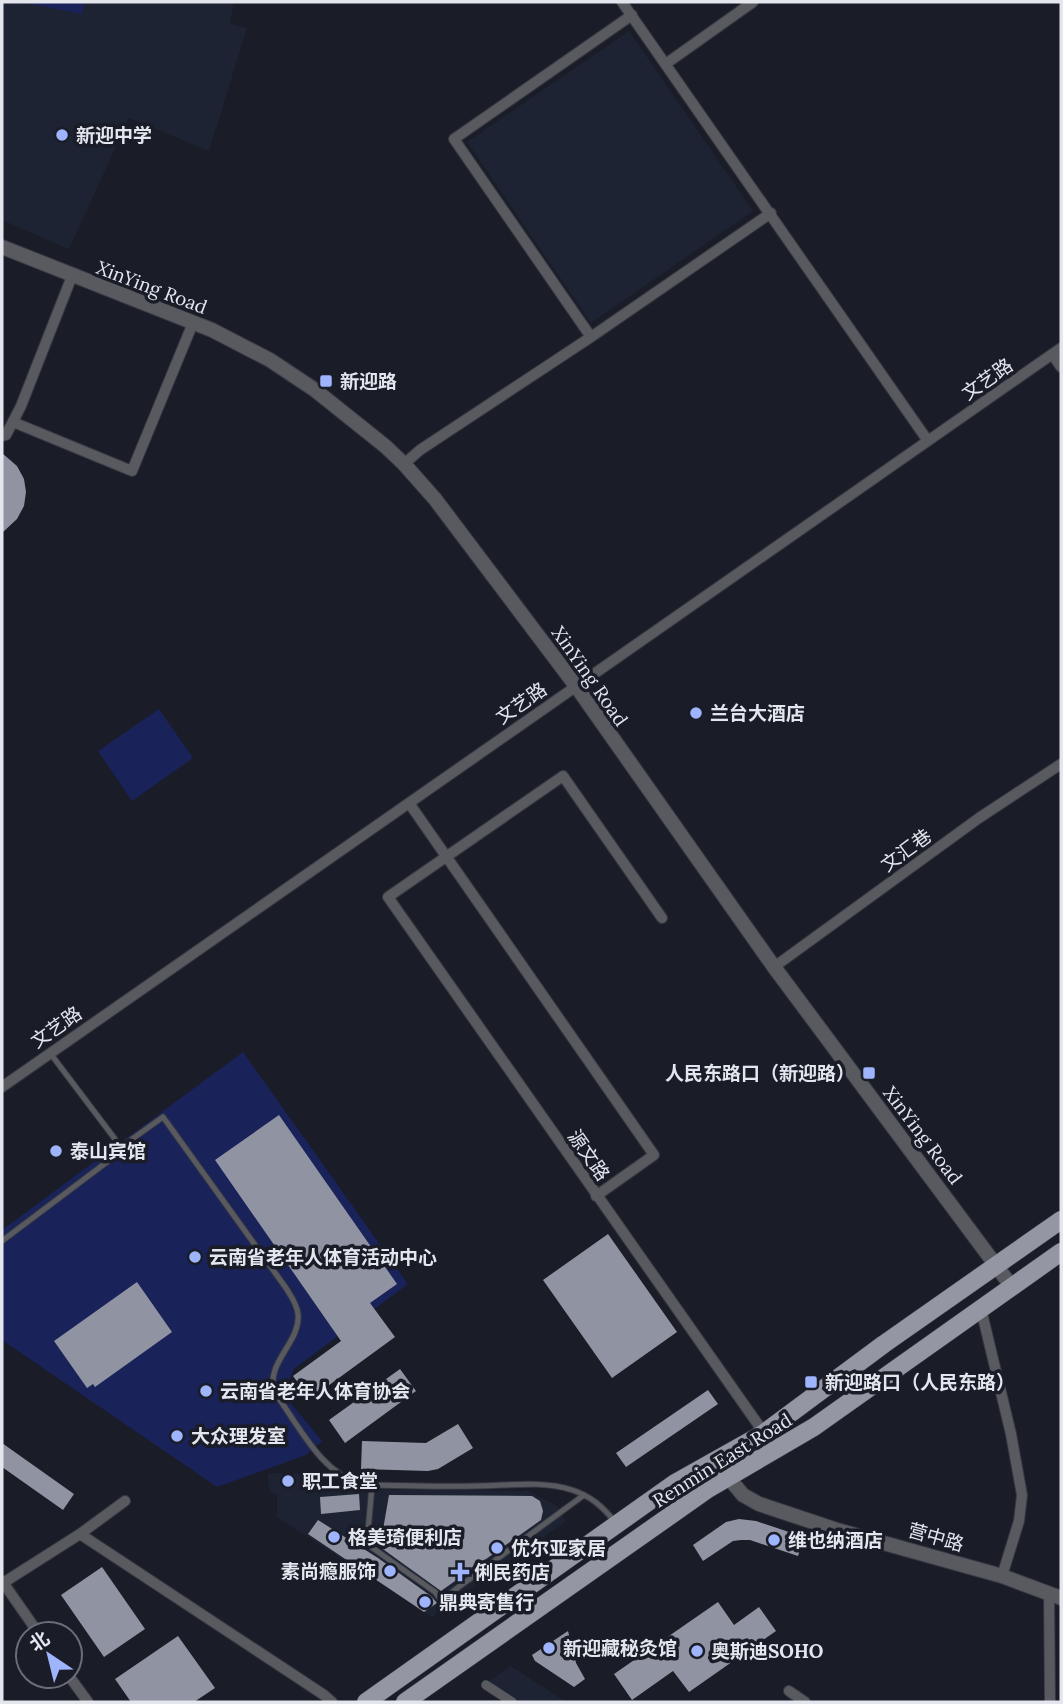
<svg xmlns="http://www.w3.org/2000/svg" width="1063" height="1704" font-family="Lora,'Noto Sans SC',serif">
<rect width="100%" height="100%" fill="#1a1d27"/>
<path fill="#1e2333" d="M2 2H234L230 24 247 28 209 151 129 118 69 249 2 220Z
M629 31 753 211 591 323 467 142Z
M268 1473 308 1474V1491L353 1489 529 1491 557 1506 566 1521 432 1617 277 1517V1494L269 1491Z
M511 1666 566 1702H504L481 1687Z"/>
<path fill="#192259" d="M20 2H84L82 14Z
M159 709 193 758 132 801 98 751Z
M243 1052 408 1284 294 1369 283 1394 322 1441 306 1455 217 1487 2 1340V1230Z"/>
<path fill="#9094a2" d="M2 453 17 466 24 479 26 492 24 506 17 519 2 533Z
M279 1115 397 1284 370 1303 395 1337 310 1399 293 1376 341 1341 215 1160Z
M608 1234 677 1332 612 1378 543 1280Z
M137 1282 172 1332 95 1387 93 1384 87 1388 54 1341Z
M400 1369 416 1391 345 1443 329 1420Z
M708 1390 718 1404 626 1467 616 1453Z
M458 1424 473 1448 438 1469 428 1471 361 1469 362 1441 426 1443Z
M2 1443 74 1494 63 1510 2 1467Z
M359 1494 360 1510 321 1514 320 1497Z
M389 1495 532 1496 540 1501 543 1511 541 1520 441 1591 380 1547Z
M739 1519 756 1521 804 1537 798 1556 750 1540H741L733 1541 703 1561 693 1545 726 1522Z
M318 1520 378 1558 431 1596 437 1603 424 1612 308 1534Z
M102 1567 145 1629 104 1657 61 1595Z
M718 1602 734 1625 759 1607 776 1631 689 1692 673 1671 632 1700 614 1674Z
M568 1631 576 1663 585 1679 574 1687 535 1661 532 1655Z
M178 1636 215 1688 194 1702H131L115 1679Z"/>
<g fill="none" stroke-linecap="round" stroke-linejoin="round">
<g stroke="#363943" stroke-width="7">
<path id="service" d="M50 1053 121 1147 163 1117 286 1288C291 1296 297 1304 298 1314 301 1343 264 1363 275 1393 299 1426 321 1473 362 1485 400 1485 438 1487 475 1486 507 1486 542 1480 572 1490 591 1496 603 1507 615 1522
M2 1241 107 1162 121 1147
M372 1485 367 1544 435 1592 441 1600 584 1495"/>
</g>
<g stroke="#363943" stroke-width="10">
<path id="pedestrian" d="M486 1685 512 1702"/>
</g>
<g stroke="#363943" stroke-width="12">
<path id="minor" d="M622 2 928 441
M632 15 454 139 591 337 771 213
M667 63 753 2
M1052 354 1061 367
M13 422 132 471 193 323
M2 436 6 435 21 406 72 276
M404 464 420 450 591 337
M409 803 654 1155 596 1196
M662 918 563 776 388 897 764 1433
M774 967 979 818 1061 764
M2 1087 1061 348
M981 1309 1011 1434 1022 1495 1019 1521 1002 1576
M80 1534 324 1695 332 1702
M2 1581 39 1634
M3 1583 80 1534 125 1501
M1049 1594 1050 1702
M69 1676 88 1702
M789 1691 805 1702"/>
</g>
<g stroke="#363943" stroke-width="16">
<path id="tertiary" d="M2 247 212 330 270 360 315 390 385 446 404 464 435 499 576 686 774 967 1012 1287
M728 1477 743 1495 759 1504 837 1530 1002 1576 1061 1598"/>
</g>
<g stroke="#363943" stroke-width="19">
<path id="primary" d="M366 1702 675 1483 764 1433 884 1344 1061 1220
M405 1702 708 1489 814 1427 1061 1252"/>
</g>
<use href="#service" stroke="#585a5f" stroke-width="5"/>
<use href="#pedestrian" stroke="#585a5f" stroke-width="9"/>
<use href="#minor" stroke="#585a5f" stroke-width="10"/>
<use href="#tertiary" stroke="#585a5f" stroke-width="14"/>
<use href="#primary" stroke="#9497a3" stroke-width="18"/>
</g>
<g fill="#9eb4fd" stroke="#1a1d27" stroke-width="2.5">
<circle cx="62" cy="135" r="7"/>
<rect x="319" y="374" width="14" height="14" rx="3.5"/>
<circle cx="696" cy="713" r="7"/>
<rect x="862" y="1066" width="14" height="14" rx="3.5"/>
<circle cx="56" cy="1151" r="7"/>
<circle cx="195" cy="1257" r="7"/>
<rect x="804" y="1375" width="14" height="14" rx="3.5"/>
<circle cx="206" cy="1391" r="7"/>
<circle cx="177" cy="1436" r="7"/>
<circle cx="288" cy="1481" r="7"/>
<circle cx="334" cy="1537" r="7"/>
<circle cx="774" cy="1540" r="7"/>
<circle cx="497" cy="1548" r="7"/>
<circle cx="390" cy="1571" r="7"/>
<path d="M456.5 1561.5h7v7h7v7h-7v7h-7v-7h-7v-7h7z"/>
<circle cx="425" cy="1602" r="7"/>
<circle cx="549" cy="1648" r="7"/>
<circle cx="697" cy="1651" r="7"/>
</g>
<g text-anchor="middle" stroke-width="7" stroke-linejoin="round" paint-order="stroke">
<g font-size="19" font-weight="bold" fill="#e4e6ee" stroke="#1a1d27" text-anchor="start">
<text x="76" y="142">新迎中学</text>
<text x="340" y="388">新迎路</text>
<text x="710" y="720">兰台大酒店</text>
<text x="855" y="1080" text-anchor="end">人民东路口（新迎路）</text>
<text x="70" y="1158">泰山宾馆</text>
<text x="209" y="1264">云南省老年人体育活动中心</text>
<text x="825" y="1389">新迎路口（人民东路）</text>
<text x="220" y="1398">云南省老年人体育协会</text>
<text x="191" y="1443">大众理发室</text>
<text x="302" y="1488">职工食堂</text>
<text x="348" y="1544">格美琦便利店</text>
<text x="788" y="1547">维也纳酒店</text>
<text x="511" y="1555">优尔亚家居</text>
<text x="376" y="1578" text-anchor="end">素尚瘾服饰</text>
<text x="474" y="1579">俐民药店</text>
<text x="439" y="1609">鼎典寄售行</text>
<text x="563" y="1655">新迎藏秘灸馆</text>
<text x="711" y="1658">奥斯迪SOHO</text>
</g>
<g font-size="19" fill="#e4e6ee" stroke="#1a1d27">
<text transform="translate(152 287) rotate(21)" y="7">XinYing Road</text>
<text transform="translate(987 379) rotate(-35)" y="7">文艺路</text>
<text transform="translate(590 676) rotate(55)" y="7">XinYing Road</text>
<text transform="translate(521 703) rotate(-35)" y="7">文艺路</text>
<text transform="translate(906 850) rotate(-36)" y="7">文汇巷</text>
<text transform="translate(56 1027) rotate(-35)" y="7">文艺路</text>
<text transform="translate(923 1135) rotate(53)" y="7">XinYing Road</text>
<text transform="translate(589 1155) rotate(55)" y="7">源文路</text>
<text transform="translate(722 1460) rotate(-32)" y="7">Renmin East Road</text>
<text transform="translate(936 1537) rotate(16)" y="7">营中路</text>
</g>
</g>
<rect width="1063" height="1704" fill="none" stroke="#e4e6ee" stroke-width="7"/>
<g transform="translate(49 1655) rotate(325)"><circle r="33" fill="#1a1d27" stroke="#6b6d77" stroke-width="2"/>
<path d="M0-5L12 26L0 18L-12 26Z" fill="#9eb4fd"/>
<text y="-10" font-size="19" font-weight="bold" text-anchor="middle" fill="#e4e6ee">北</text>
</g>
</svg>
